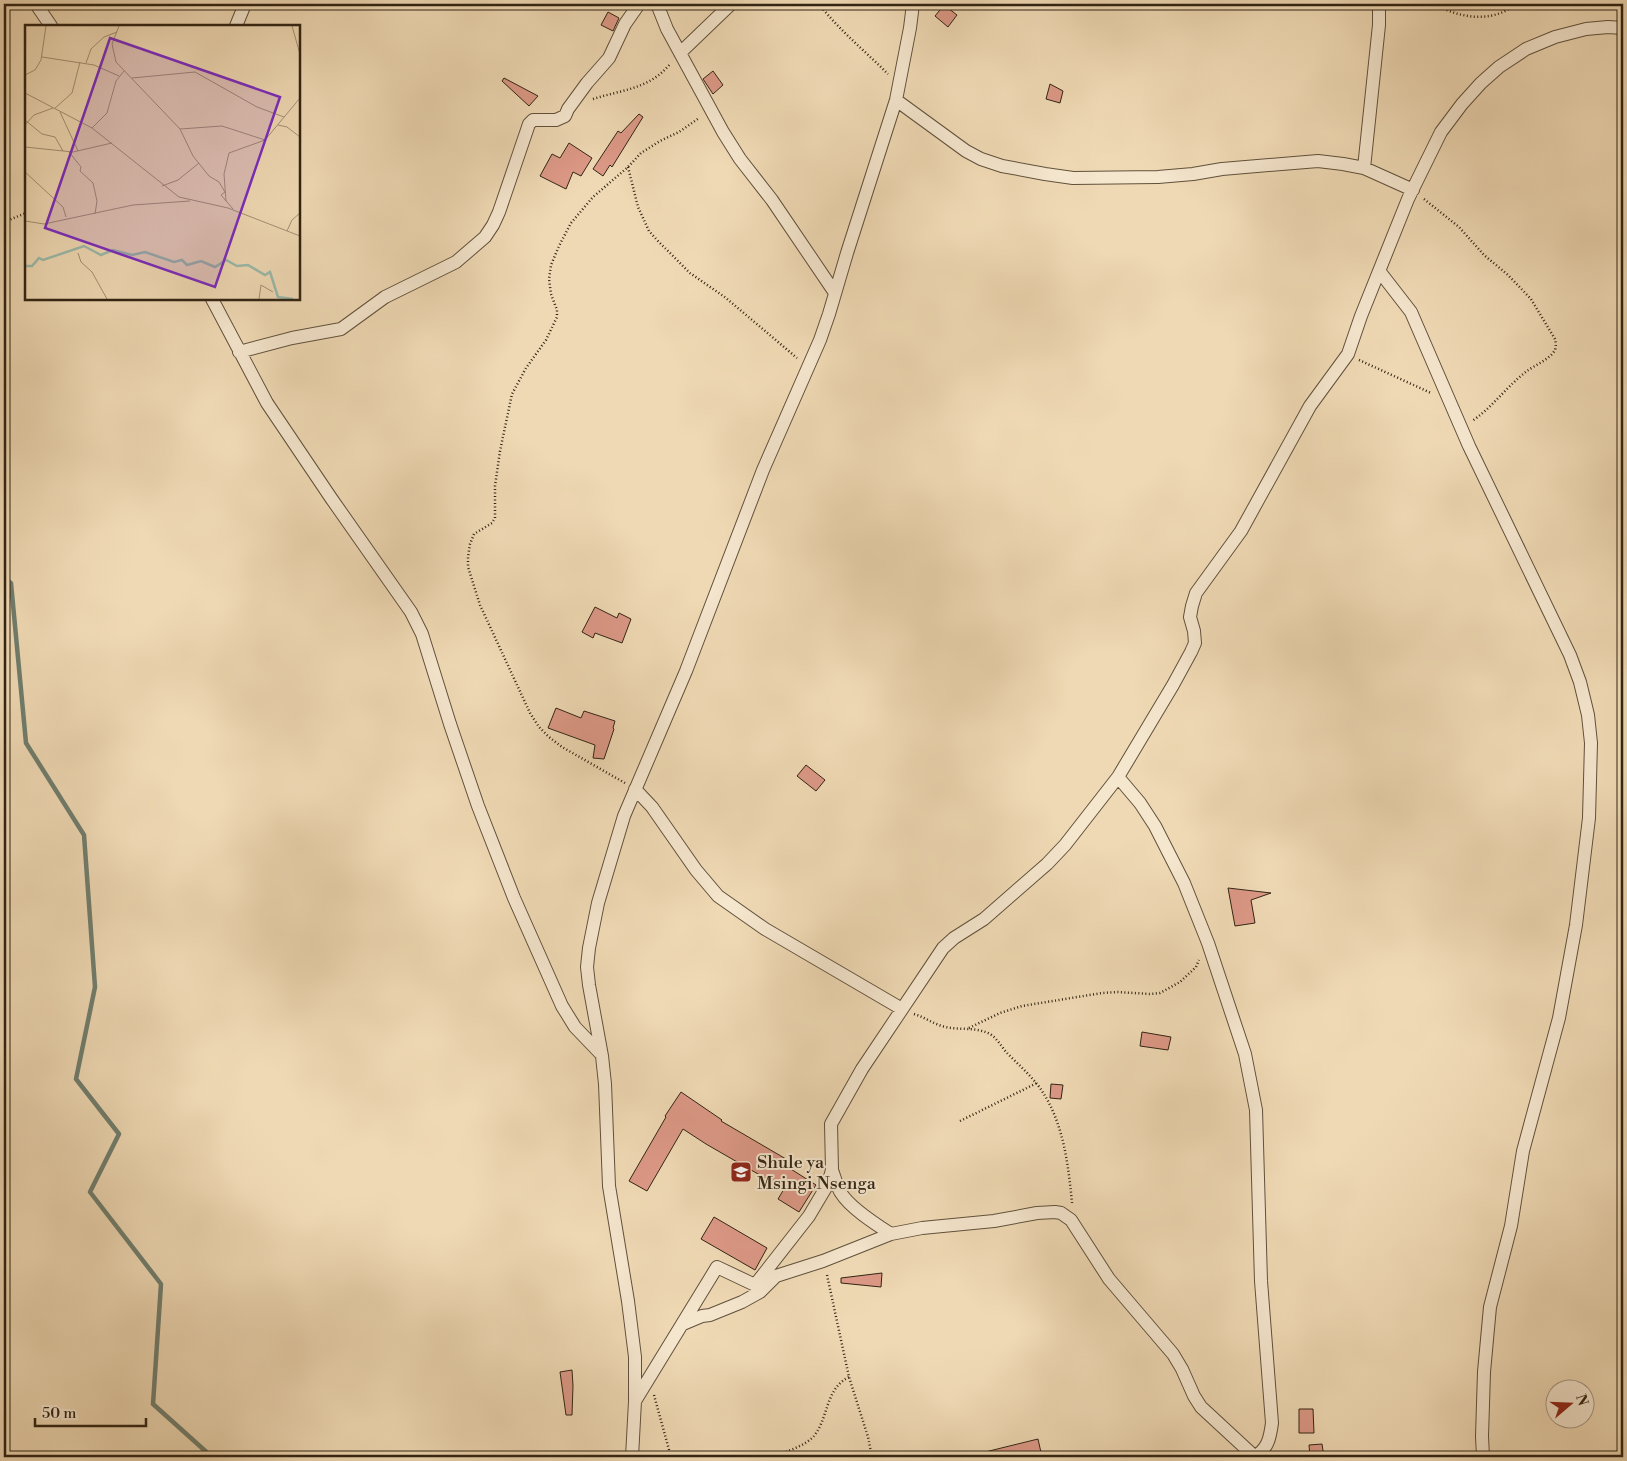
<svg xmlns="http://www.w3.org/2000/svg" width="1627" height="1461" font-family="'Libre Bodoni',serif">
<rect width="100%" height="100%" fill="#efd9b4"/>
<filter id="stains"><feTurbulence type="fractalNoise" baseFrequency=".004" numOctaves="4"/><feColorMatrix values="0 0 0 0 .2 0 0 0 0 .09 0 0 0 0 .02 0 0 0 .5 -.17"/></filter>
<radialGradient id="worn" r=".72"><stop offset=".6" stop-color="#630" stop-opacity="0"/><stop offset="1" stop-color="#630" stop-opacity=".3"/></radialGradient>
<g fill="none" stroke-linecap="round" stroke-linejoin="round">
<path stroke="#707e6e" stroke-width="4.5" d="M4 578 11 583 26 743 84 835 95 987 76 1079 119 1134 90 1192 161 1284 153 1404 212 1457"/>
</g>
<path fill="#dd9987" stroke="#312413" d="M944 5 957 15 948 27 935 16Z
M608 12 619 18 613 31 601 25Z
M713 71 723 85 713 94 703 79Z
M504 78 538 96 529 106 502 81Z
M1050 84 1063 91 1060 103 1046 99Z
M639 114 643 117 612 167 610 165 603 176 593 169 618 131 621 133Z
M569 143 592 158 581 176 573 172 566 189 540 176 552 154 560 158Z
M595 607 617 618 619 613 631 619 622 643 595 633 593 638 582 632Z
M556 708 581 718 584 711 615 721 613 728 614 729 604 759 593 758 595 745 548 728Z
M806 765 825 780 816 791 797 776Z
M1228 888 1271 893 1251 900 1255 923 1235 926Z
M1142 1032 1171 1037 1168 1050 1140 1046Z
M1051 1084 1063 1085 1061 1099 1050 1098Z
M681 1092 722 1120 721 1121 786 1159 783 1164 816 1185 799 1212 778 1199 784 1189 706 1144 683 1129 647 1191 629 1181 666 1117 665 1116Z
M714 1217 767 1248 755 1270 701 1239Z
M882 1273 881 1287 841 1283V1278Z
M572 1370 573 1386 572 1415H566L560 1372Z
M1299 1409H1313L1314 1433H1299Z
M1038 1439 1042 1457H981V1453Z
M1322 1444 1324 1457H1310L1309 1445Z"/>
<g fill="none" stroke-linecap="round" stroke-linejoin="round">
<g stroke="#60513b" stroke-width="14">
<path id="street" d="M36 4 51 26
M657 4 667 29 723 132 740 159 772 200 835 293
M236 26 245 4
M680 53 731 4
M896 100 966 151 981 159 1002 166 1045 174 1073 178 1158 177 1193 174 1222 169 1318 161 1343 164 1364 168 1413 190
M1364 168 1379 25V4
M1380 272 1411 312 1469 446 1570 655 1580 682 1588 715 1591 743 1589 818 1576 925 1559 1018 1523 1151 1511 1226 1490 1307 1484 1372 1482 1436 1483 1457
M212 299 267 403 331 498 411 612 422 634 450 724 478 806 514 898 562 1006 575 1027 600 1053
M239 352 292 338 341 329 385 297 456 262 485 237 493 225 499 212 529 124 533 120H556L565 116 568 109 587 83 609 58 625 24 639 4
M1118 777 1140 803 1155 826 1184 883 1208 943 1245 1054 1256 1110 1261 1281 1272 1423C1270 1438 1268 1449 1254 1457
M635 789 652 807 696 870 718 896 765 929 902 1009
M832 1170C835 1178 837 1187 841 1193 850 1208 877 1225 891 1234
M683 1324 702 1316 710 1315 742 1302 760 1292 776 1276 823 1261 891 1234 922 1228 994 1221 1037 1213 1055 1212 1061 1213 1071 1220 1109 1279 1173 1354 1182 1369 1194 1396 1201 1407 1255 1457
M635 1401 717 1267 755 1285 809 1216 828 1184 832 1170 831 1124 862 1069 943 948 954 938 984 919 1047 864 1065 845 1118 777 1173 685 1191 652 1195 643 1194 631 1190 617 1192 606 1196 593 1241 531 1310 406 1348 354 1361 316 1408 199 1441 132 1462 104 1481 83 1499 67 1526 49 1555 37 1586 29 1608 27 1623 28
M632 1457 635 1401V1357L628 1301 609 1186 605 1084 602 1056 589 985 587 967 589 948 598 903 624 816 686 671 763 470 820 340 829 314 847 253 896 100 910 28 913 4"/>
</g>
<path stroke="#312413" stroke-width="2.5" stroke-dasharray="1 2.5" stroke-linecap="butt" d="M819 4C839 30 865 51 888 74
M1434 4C1460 18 1491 24 1516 4
M1088 10V4
M593 99C621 90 650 89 670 64
M628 167 638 207 649 231 658 241 690 273 726 298 797 358
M1424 199 1459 227 1484 255 1508 275 1531 299 1555 339C1556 342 1556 346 1555 350 1549 360 1535 365 1527 371 1507 386 1493 407 1472 421
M4 222 26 213
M1359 360 1431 393
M625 783 562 747 549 737 539 727 530 713 480 605 468 567V557L470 544 474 534 492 523 495 518V486L500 451 512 394 526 368 546 340 557 317V310L551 294 549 279 551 265 559 246 571 223 593 197 628 167 641 153 660 141 679 132 699 118
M914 1014C924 1017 932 1023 942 1026 957 1031 975 1026 990 1034 998 1039 1002 1048 1008 1054 1018 1064 1028 1073 1037 1084 1063 1118 1068 1162 1072 1203
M969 1028 1000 1013 1022 1006 1102 993 1117 992 1150 994 1160 993 1180 982 1196 967 1199 960
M960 1121 1037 1083
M827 1275 849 1377 868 1437 872 1457
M654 1395 671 1457
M773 1457C786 1451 804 1447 814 1436 829 1417 825 1389 849 1377"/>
<use href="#street" stroke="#f5e6ce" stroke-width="12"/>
</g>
<defs>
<g id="school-square" transform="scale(1.125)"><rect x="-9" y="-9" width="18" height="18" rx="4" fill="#8f2418" stroke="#f5e6ce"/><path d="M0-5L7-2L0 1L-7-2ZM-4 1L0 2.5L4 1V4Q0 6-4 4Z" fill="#fff"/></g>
</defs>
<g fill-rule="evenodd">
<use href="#school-square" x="741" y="1172"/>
</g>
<g text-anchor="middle" stroke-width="4" stroke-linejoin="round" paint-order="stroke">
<g font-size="18" fill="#312413" stroke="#f5e6ce" text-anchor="start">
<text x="757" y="1168">Shule ya<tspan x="757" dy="21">Msingi Nsenga</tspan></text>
</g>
</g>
<g transform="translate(25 25)">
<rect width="275" height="275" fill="#efd9b4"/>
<path fill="none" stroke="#9abaaa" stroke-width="2.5" d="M0 241H7L14 233 18 235 59 221 76 230 88 225 107 230 120 227 149 237 157 235 162 240 176 236 190 242 201 235 212 241 223 240 240 250 245 247 253 272 268 274"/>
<path fill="none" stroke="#a39174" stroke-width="1" d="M94 1 87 19 91 37 155 104 168 131 184 151 194 157 200 167 196 170 208 184M267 1 275 29M17 32 69 40 94 51M61 38 66 24 79 12 92 7M0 50 10 45 16 35 21 1M107 53 170 47 232 82 259 92M0 68 67 103 154 172 203 183 275 211M29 84 47 68 55 37M35 87 53 126M0 95 17 109 30 112 38 126M0 100 9 90 28 83M253 100 262 102 275 112M67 103 82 88 91 56 99 46M155 104 197 101 240 115M0 122 48 127 87 118M44 127 56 142 55 146 68 158 72 176 70 189M0 147 38 182 41 192M137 161 153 155 174 138M201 176 199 149 204 128 240 115 275 73M0 196 19 199 108 180 165 176M262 206 267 195 275 188M53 228 56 237 67 247 82 274M234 274 236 260 248 267"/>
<path fill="#7b2cbf" fill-opacity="0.15" stroke="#7b2cbf" stroke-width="2.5" d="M85 13 255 72 190 262 20 203Z"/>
<rect width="275" height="275" fill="none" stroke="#312413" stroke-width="2.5"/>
</g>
<rect width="1627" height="1461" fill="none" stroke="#efd9b4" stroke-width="20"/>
<rect x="5" y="5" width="1617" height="1451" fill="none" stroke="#312413" stroke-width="2.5"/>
<rect x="10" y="10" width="1607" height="1441" fill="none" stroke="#312413"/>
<g transform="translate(1570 1404) rotate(71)"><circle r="24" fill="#f5e6ce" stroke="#a79883"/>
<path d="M0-4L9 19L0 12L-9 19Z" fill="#8f2418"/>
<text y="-8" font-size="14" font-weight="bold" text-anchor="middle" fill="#312413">N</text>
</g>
<path d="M35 1418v8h111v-8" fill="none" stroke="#312413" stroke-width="2.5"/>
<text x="42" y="1418" font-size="15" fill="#312413" stroke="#f5e6ce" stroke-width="4" paint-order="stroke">50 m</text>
<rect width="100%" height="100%" filter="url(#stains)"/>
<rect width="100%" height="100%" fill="url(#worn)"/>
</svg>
